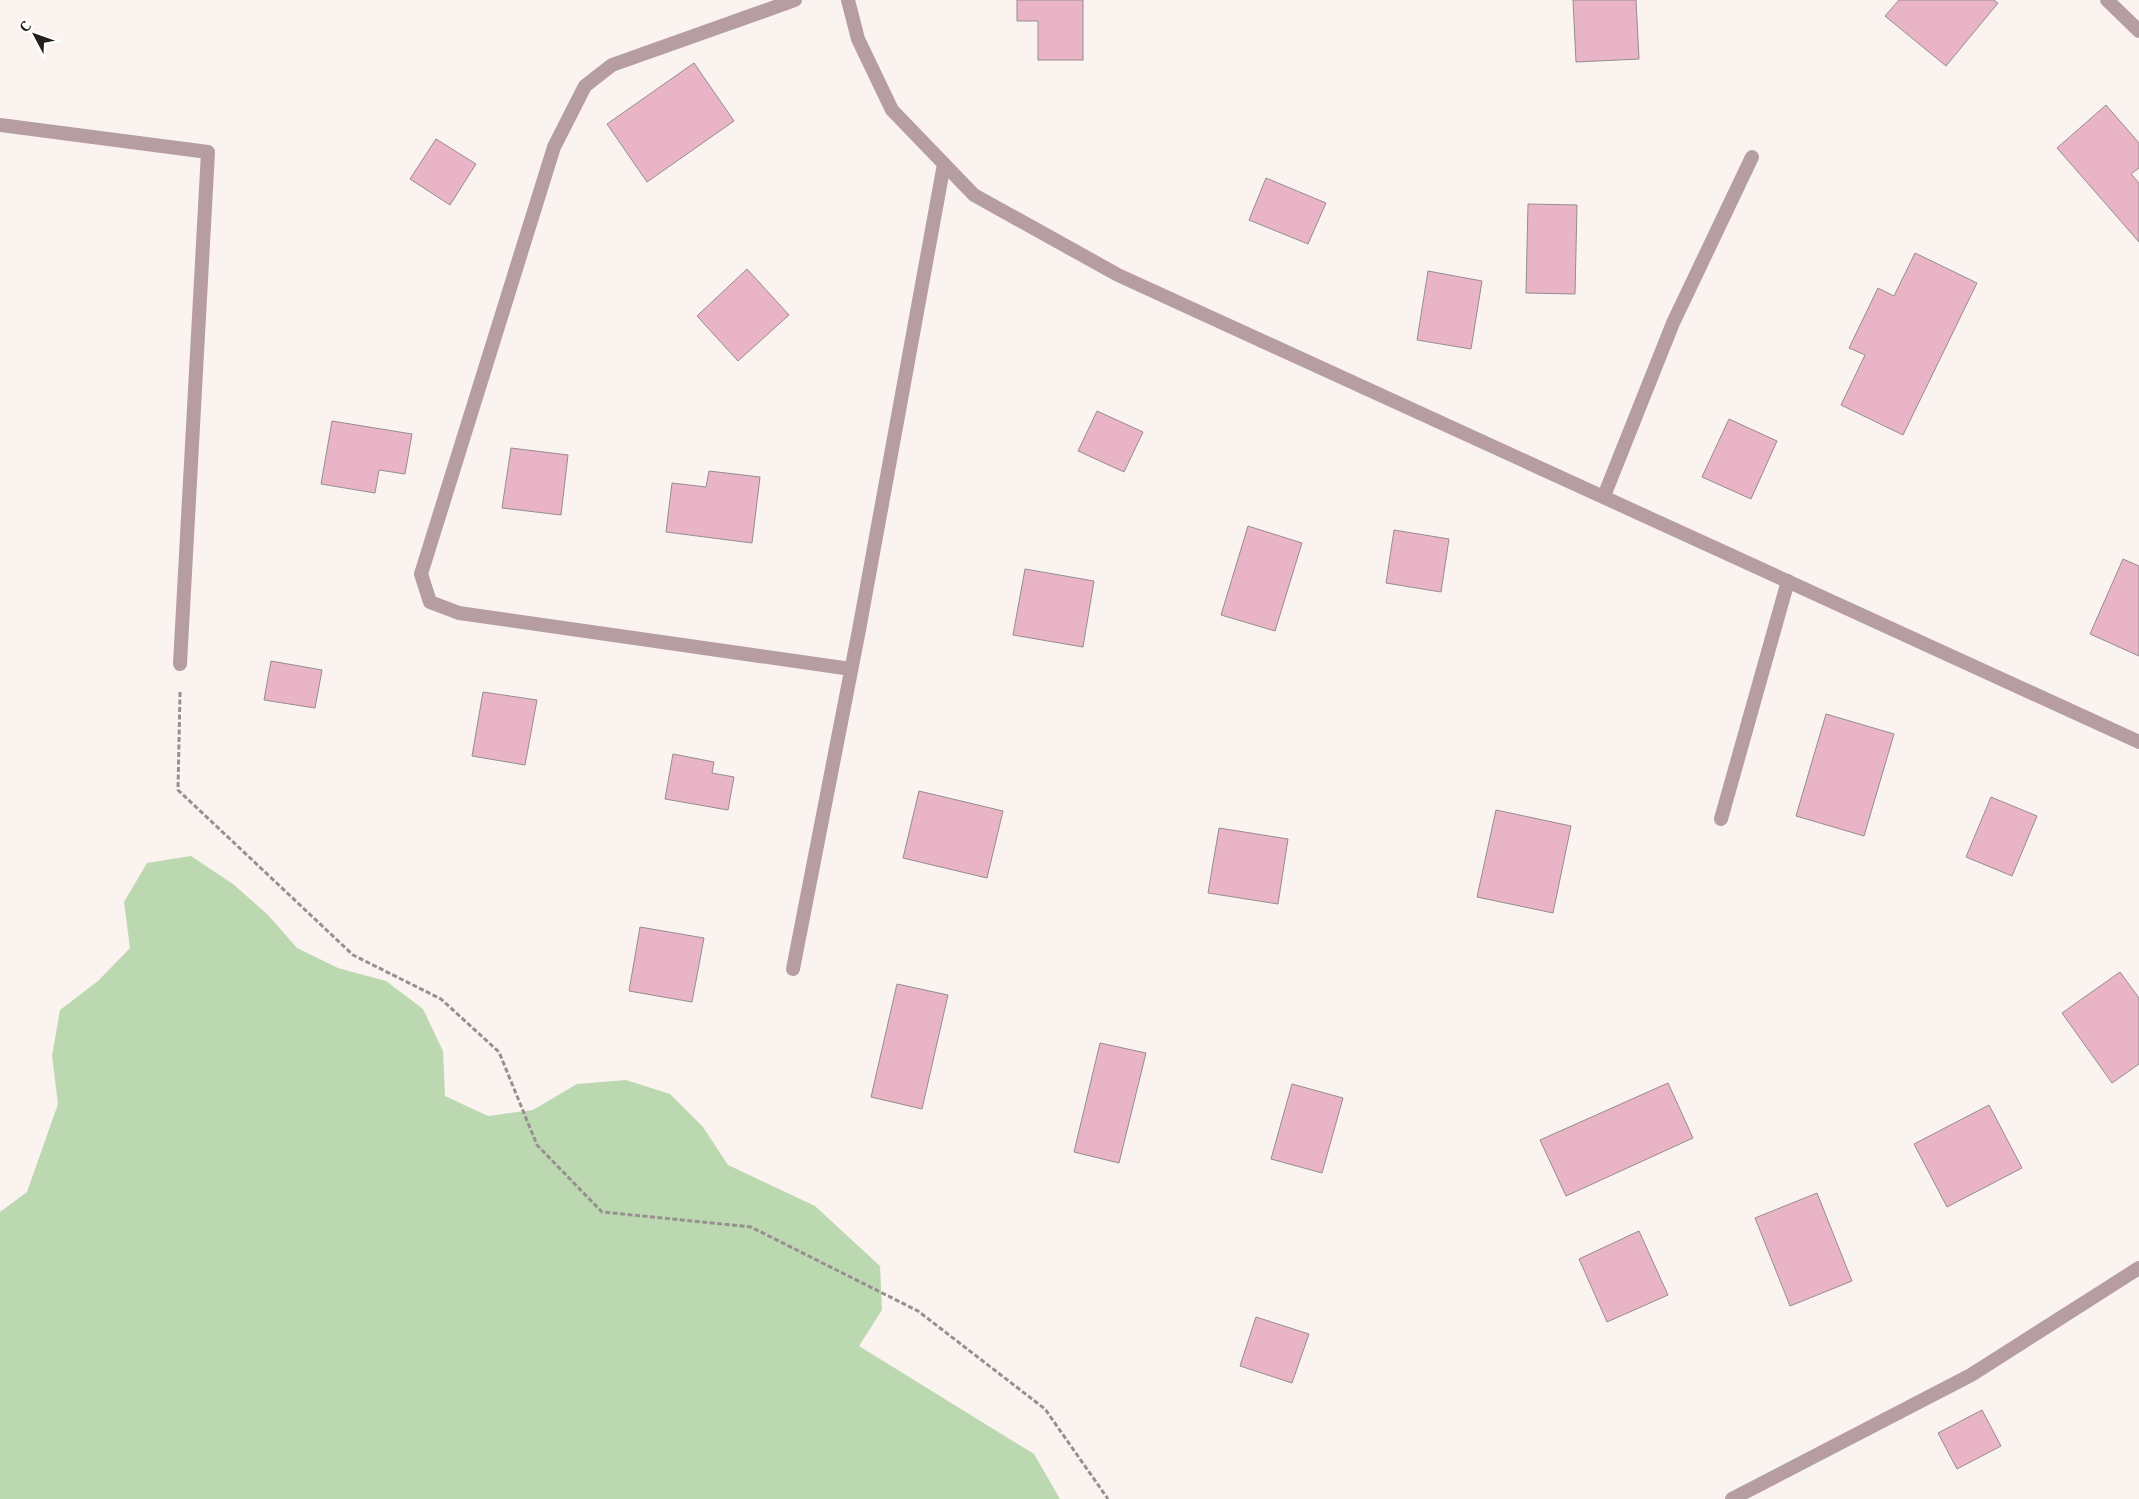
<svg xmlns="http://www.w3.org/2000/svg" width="2139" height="1499" font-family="'Noto Serif',serif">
<rect width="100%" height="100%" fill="#fbf3f0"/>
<path fill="#bbd8b0" d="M191 856 233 884 268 915 297 948 338 968 386 981 423 1009 443 1051 445 1096 488 1116 533 1110 577 1084 626 1080 670 1094 703 1127 728 1165 815 1206 880 1266 882 1310 859 1346 1034 1454 1060 1499H0V1212L27 1192 58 1104 52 1056 60 1010 98 981 130 948 124 902 147 863Z"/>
<path fill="#e8b4c6" stroke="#958d8f" d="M1017 0H1083V60H1038V21H1017Z
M1573 0H1636L1639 59 1576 62Z
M1899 0H1994L1998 3 1946 66 1885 16Z
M694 63 734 121 647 182 607 124Z
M2106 105 2139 143V168L2131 174 2139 183V242L2057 148Z
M436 139 476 164 450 205 410 179Z
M1266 178 1326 203 1308 244 1249 220Z
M1528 204 1577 205 1575 294 1526 293Z
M1915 253 1977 283 1903 435 1841 405 1865 355 1849 348 1878 288 1894 296Z
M747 269 789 315 738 361 697 316Z
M1428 271 1482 281 1471 349 1417 340Z
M1097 411 1143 432 1124 472 1078 451Z
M1729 419 1777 441 1751 499 1702 477Z
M332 421 412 434 405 474 379 470 375 493 321 484Z
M511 448 568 455 561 515 502 508Z
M709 471 760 477 752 543 666 532 672 483 706 487Z
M1248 526 1302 543 1275 631 1221 615Z
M1394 530 1449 539 1441 592 1386 583Z
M2123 559 2139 566V656L2090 634Z
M1025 569 1094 581 1083 647 1013 635Z
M271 661 322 670 315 708 264 700Z
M483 692 537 700 525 765 472 756Z
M1826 714 1894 734 1864 836 1796 816Z
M673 754 714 762 712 773 734 777 728 810 665 799Z
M919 791 1003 811 987 878 903 858Z
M1991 797 2037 816 2012 876 1966 857Z
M1496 810 1571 826 1553 913 1477 897Z
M1219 828 1288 839 1278 904 1208 893Z
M640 927 704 938 692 1002 629 991Z
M2120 972 2139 998V1064L2112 1083 2062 1013Z
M897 984 948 995 922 1109 871 1097Z
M1100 1043 1146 1053 1119 1163 1074 1152Z
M1668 1083 1693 1138 1566 1196 1540 1140Z
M1292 1084 1343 1098 1322 1173 1271 1159Z
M1989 1105 2022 1168 1947 1207 1914 1144Z
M1817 1193 1852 1281 1790 1306 1755 1218Z
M1639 1231 1668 1295 1607 1322 1579 1259Z
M1256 1317 1309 1334 1292 1383 1240 1366Z
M1982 1410 2001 1446 1957 1469 1938 1433Z"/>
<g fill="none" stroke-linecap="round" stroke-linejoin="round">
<path stroke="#96908e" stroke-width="3" stroke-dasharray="5 2.5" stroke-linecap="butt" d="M180 692 178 790 353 955 441 999 499 1052 537 1145 602 1212 751 1227 918 1311 1045 1409 1108 1499"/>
<path stroke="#b59da3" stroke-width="14" d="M795 0 612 65 585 86 554 147 421 574 430 602 459 613 851 669
M0 125 208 152 180 664
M1604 496 1673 323 1752 157
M1721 819 1788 581
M793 969 859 630 944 164
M1732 1499 1971 1375 2139 1268"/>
<path stroke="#b59da3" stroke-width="14" d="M848 0 858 39 892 110 974 195 1118 275 2139 742
M2107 0 2139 31"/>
</g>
<g transform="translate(35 35) rotate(311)" stroke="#ffffff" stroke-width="4" paint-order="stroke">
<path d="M0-4L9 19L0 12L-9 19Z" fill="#22201e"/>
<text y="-8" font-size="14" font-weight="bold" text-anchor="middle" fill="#22201e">С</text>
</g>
</svg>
